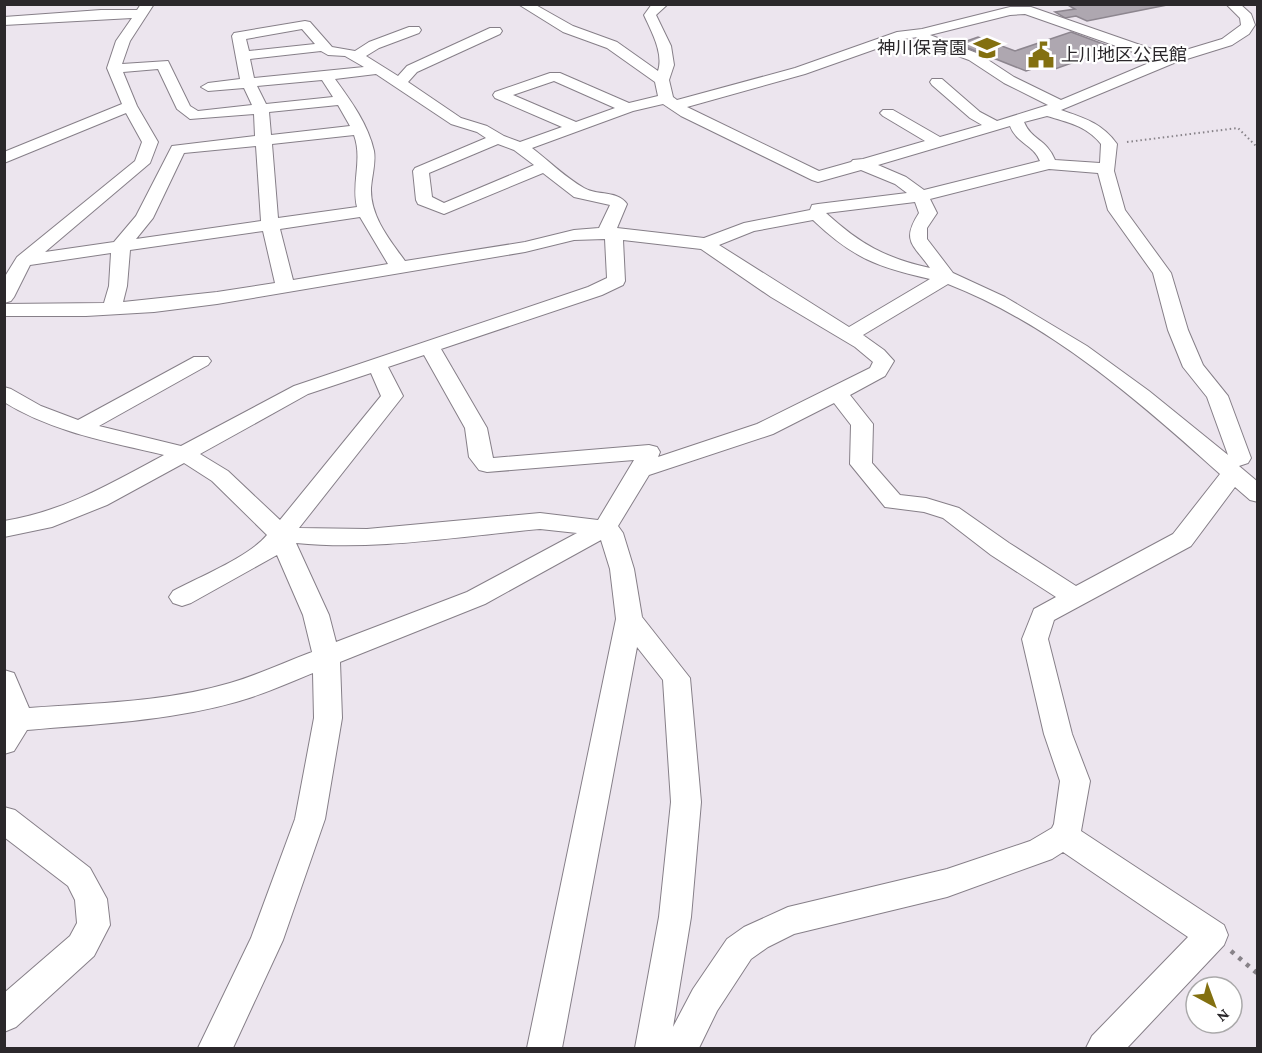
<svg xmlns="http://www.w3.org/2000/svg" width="1262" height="1053" font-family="'Crimson Pro','Noto Sans JP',serif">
<rect width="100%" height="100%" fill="#ece5ee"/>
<path fill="#aea7b0" stroke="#8d868f" stroke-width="1.5" d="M1066 4H1172L1087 21 1076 16 1065 18 1055 12 1075 9Z
M1071 32 1114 48 1055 69 1044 65 1026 71 958 44 978 37 1015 51Z"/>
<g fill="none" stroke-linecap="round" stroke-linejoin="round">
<g stroke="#867f88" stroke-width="2">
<path id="minor" d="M141 4H154L130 41 122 64 168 61 190 106 198 111 252 105 244 88 208 91 201 87 208 83 240 79 232 36 234 33 305 21 310 22 332 47 355 51 369 42 409 27H419L421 30 419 33 379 48 366 56 398 76 407 66 490 28H500L502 31 500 34 417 72 408 82 461 118 487 126 504 136 520 142 562 127 495 98 493 95 495 92 550 73H560L629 103 658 96 655 82 607 48 563 32 518 4H534L573 26 617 42 658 71C664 53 651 31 644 15L652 4H668L656 15 671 46 674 65 669 80 673 97 677 100 795 68 897 32 922 29 1010 7H1031L1169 55 1222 39 1241 25 1240 18 1226 4H1240L1251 14 1255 25 1249 34 1232 45 1174 63 1061 110C1084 118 1102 123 1117 144L1114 171 1125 210 1171 273 1188 330 1203 365 1228 396 1251 458 1248 463 1239 466 1258 482V502L1250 500 1235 487 1191 546 1054 620 1048 639 1072 734 1090 781 1081 831 1224 925 1228 935 1224 945 1127 1048H1086L1092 1036 1188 937 1063 852 1052 859 947 897 794 934 768 947 751 959 717 1011 699 1048H635L659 917 671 802 663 680 637 647 562 1048H527L616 619 610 569 601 540 485 604 340 662 342 718 325 819 283 940 233 1048H198L251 938 295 819 314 718 313 673C288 683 262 695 236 702 168 721 97 724 27 730L14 751 4 754V670L14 673 29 708C95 703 166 702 230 683 258 675 285 662 312 652L303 615 277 555 191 603 182 606 173 603 169 597 173 591C199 577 249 557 267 535L212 481 184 463 107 505 52 527 4 537V521C65 511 110 484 164 455 110 442 52 432 4 402V387L11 389 41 406 78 420 194 357H208L211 361 208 365 99 426 181 446 294 386 588 287 607 278 605 239 574 240 525 252 217 304 154 312 86 316H4V304L104 303 109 286 111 253 30 265 14 297 11 301 4 303V278L17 257 135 161 142 142 126 113 4 163V152L122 104 107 68 116 41 132 18 4 25V17L101 10H137ZM1025 14 1156 60 1061 100 1014 77 979 54 930 35 1010 15ZM302 29 315 44 249 51 246 39ZM918 37 920 42 969 60 1004 83 1048 105 997 121 980 112 942 79H932L930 82 932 85 970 118 982 125 940 137 893 110H883L880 113 883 116 925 141 863 159 853 160 851 162 819 171 687 107 805 74 904 39ZM321 51 328 55 345 56 364 67 254 78 250 59ZM158 69 177 109 190 119 254 114 255 136 172 146 136 216 114 242 45 252 150 163 158 142 137 106 123 72ZM376 74 451 124 477 132 486 138 415 168 413 171 416 200 418 204 444 214 543 173 574 197 610 205 599 228 574 230 525 242 405 261C389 239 370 216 371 188 372 175 376 163 374 151 368 124 351 101 335 79ZM322 80 333 97 266 104 257 86ZM554 81 615 108 576 122 513 95ZM663 104 681 116 812 180 818 182 861 170 895 184 907 193 818 204 812 205 810 210 744 223 704 238 617 228 627 204C617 190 598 196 584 188 566 178 549 161 532 148L633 111ZM338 105 350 126 271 135 269 112ZM1047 116C1067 122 1087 126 1101 144L1100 163 1055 160C1046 138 1032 141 1024 122ZM1010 126C1017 144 1033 144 1040 161L924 190 906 177 878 165ZM354 135C363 160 351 183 357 207L278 218 272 144ZM498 144 514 150 534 165 444 203 432 197 429 173ZM256 146 261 221 136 239 153 218 184 153ZM1049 169 1098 173 1108 210 1153 273 1168 330 1183 367 1207 397 1228 455 1149 391 1087 346 1005 297 953 273 927 239V228L937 213 930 199ZM915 202 919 213C901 241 913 244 930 268 885 258 860 244 826 213ZM360 217 388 264 293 280 280 229ZM813 220C853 258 877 267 930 279L849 327 719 245 754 231ZM263 231 275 283 217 292 123 302 127 286 130 250ZM623 240 701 249 771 297 855 347 873 362 870 368 757 424 658 457 660 452 657 447 649 445 493 458 487 428 441 349 602 295 623 285 625 281ZM948 284C1051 324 1139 401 1220 474L1173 534 1076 586 1009 543 959 508 926 498 900 495 872 463 873 424 850 395 885 376 894 361 884 350 863 335ZM424 355 465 428 469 457 479 470 487 472 634 460 598 520 540 513 367 529 299 528 403 396 388 367ZM371 373 381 396 280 520 228 471 200 454 308 394ZM834 403 851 425 850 464 885 507 924 512 943 518 991 555 1056 597 1034 609 1022 639 1044 734 1060 781 1054 824 1052 828 1030 841 947 869 788 907 744 927 727 939 693 989 673 1027 691 917 701 802 690 678 642 617 634 569 623 533 618 526 649 475 773 434ZM540 529 577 533 467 592 336 642 329 615 296 543C377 551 460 536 540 529Z
M4 807 15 810 90 868 107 899 110 925 94 956 16 1027 4 1032V993L70 936 77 923 75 900 68 886 4 837Z"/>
</g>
<path stroke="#878288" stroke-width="2" stroke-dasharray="1.5 3" stroke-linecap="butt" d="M1127 142 1238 128 1258 148"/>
<path stroke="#878288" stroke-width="4.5" stroke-dasharray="4 6" stroke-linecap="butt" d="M1231 951 1258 974"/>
<use href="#minor" fill="#fff" fill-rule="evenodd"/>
</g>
<defs>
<g id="school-bare" transform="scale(2.07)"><path d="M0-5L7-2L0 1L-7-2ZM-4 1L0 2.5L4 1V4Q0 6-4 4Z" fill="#837010" stroke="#fff" stroke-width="2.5" paint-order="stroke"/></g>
<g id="civic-bare" transform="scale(2.07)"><path d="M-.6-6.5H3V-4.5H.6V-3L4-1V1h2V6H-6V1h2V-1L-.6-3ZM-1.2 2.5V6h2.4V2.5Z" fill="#837010" stroke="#fff" stroke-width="2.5" paint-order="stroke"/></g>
</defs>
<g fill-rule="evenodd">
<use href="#school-bare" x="987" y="48"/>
<use href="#civic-bare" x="1041" y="55"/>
</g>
<g text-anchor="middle" stroke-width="4.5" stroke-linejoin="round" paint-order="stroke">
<g font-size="18" fill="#2b282b" stroke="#fff" text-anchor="end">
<text x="967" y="54">神川保育園</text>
<text x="1061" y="61" text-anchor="start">上川地区公民館</text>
</g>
</g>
<rect width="1262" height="1053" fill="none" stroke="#2b282b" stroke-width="12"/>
<g transform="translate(1214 1005) rotate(139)"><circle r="28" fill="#ffffff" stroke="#aaa9aa" stroke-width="1.5"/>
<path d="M0-4.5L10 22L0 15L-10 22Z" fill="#837010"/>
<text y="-9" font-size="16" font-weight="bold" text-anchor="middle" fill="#2b282b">N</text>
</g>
</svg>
